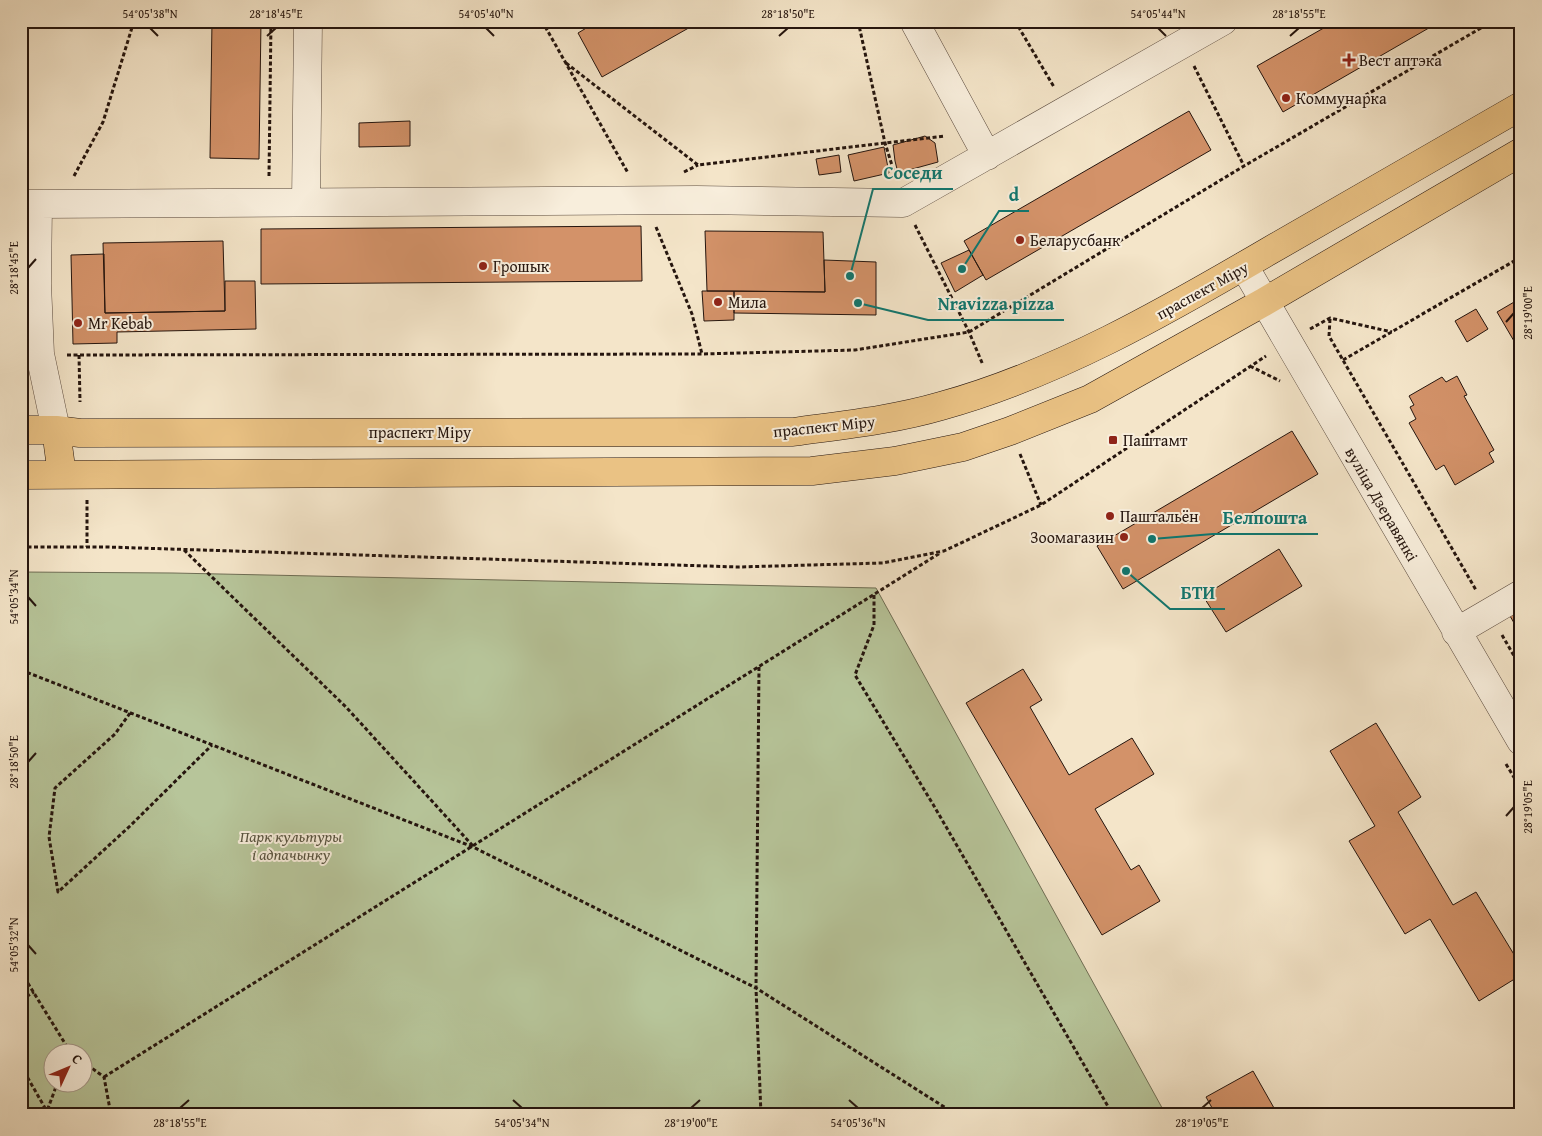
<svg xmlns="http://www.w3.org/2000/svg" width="1542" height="1136" font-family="'Gentium Book Plus',serif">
<rect width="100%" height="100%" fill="#f4e5c9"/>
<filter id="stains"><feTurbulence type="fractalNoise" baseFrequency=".004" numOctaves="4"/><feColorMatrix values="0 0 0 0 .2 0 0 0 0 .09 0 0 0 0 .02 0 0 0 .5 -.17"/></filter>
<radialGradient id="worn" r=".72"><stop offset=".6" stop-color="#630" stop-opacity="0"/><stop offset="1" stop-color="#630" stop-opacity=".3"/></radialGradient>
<path fill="#b7c59a" stroke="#6e6d54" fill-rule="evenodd" d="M21 572 173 573 876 588 1166 1115H21ZM52 1054H82V1084H52Z"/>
<path fill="#d39269" stroke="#25150e" d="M212 21H261L259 159 210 158Z
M598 21H701L602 77 578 33Z
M1336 21H1441L1283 112 1257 66Z
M1189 111 1211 150 986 280 964 241Z
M410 121V146L359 147V123Z
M925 136 935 143 938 162 898 173 895 161 893 145Z
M884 147 889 173 854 181 848 155Z
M839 155 841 172 819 175 816 159Z
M641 226 642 281 261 284V229Z
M705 231 823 232 825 292 707 291Z
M223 241 225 311 105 313 103 243Z
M969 250 983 275 955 292 941 263Z
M104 254 105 313 225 311V281H255L256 329 117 332V343L73 344 71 255Z
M824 260 876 262V315L734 313V291L825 292Z
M702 291H734V320L704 321Z
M1521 298V353L1497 312Z
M1476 309 1488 329 1467 342 1455 321Z
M1457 376 1467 395 1464 396 1494 450 1489 453 1494 462 1455 485 1444 465 1436 470 1409 423 1416 419 1410 407 1414 405 1409 396 1442 377 1446 382Z
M1292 431 1318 474 1123 589 1097 546Z
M1279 549 1302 586 1226 632 1203 596Z
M1521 609V635L1510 616Z
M1023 669 1042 700 1030 707 1069 775 1132 738 1154 774 1095 809 1131 870 1139 865 1160 901 1102 935 966 703Z
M1376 723 1421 797 1398 812 1453 905 1476 892 1521 966V975L1479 1001 1430 919 1405 934 1349 841 1375 826 1330 751Z
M1253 1071 1278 1115H1216L1206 1097Z"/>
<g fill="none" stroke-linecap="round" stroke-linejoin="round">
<g stroke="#59493d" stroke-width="29">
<path id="minor" d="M914 21 987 156
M306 202 308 21
M21 204H38L37 284 40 354 56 430
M38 204 697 200 903 203 1223 21
M1244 266 1521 741
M1456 632 1521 594"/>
</g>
<g stroke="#25150e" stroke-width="29">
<path id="major" d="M21 430H56L80 433 793 432C843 425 893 420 941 406 1057 374 1165 312 1269 251 1353 203 1437 154 1521 106
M56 430 62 475
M21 475 812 471 895 461 963 447 1010 431 1090 399 1264 302 1521 152"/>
</g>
<path stroke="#25150e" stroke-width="3" stroke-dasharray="4 2.5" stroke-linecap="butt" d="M542 21 628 173
M858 21 885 143 895 175
M1015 21 1054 87
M566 63 698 165 945 136
M1194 66 1244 166
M684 172 698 165
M74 176 103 122 134 21
M269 176 271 21
M915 225 969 332 983 365
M656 227 692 314 702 354
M1330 319 1329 336 1476 590
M1310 329 1330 318 1392 332
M67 355 702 354 855 350 969 332 1244 166 1493 21
M79 355 80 402
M1343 360 1521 257
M1250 366 1280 381
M1020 454 1041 505
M87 500V547
M21 547H107L738 567 883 563 944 551 1041 505 1266 356
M184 550 346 707 473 846
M874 595V625L855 675 934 806 1113 1115
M1502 635 1521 668
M759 667 756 988 761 1115
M21 670 473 847 756 988 957 1115
M130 713 115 734 55 788 49 837 58 892 130 826 212 745
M1506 764 1521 789
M21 972 69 1050 73 1054
M21 1000 34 992
M82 1061 104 1077 111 1115
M21 1066 49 1115
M104 1077 940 553
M47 1111 71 1115
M44 1115 47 1111 57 1084"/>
<use href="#minor" stroke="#f8eedc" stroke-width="28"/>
<use href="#major" stroke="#eac284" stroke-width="28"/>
</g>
<path fill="none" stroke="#25150e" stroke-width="2" d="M150 28 158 36M486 28 494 36M1158 28 1166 36M267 36 276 28M779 36 788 28M1290 36 1299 28M28 268 36 259M1506 322 1514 313M28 597 36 606M28 762 36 753M1506 816 1514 807M28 945 36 954M513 1100 522 1108M849 1100 858 1108M180 1108 189 1100M691 1108 700 1100M1202 1108 1211 1100"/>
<g fill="#8f2418" stroke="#f8eedc" stroke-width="2">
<path d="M1346.5 52.5h5v5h5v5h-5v5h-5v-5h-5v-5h5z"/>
<circle cx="1286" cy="98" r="5"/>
<circle cx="1020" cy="240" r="5"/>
<circle cx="483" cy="266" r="5"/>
<circle cx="718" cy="302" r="5"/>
<circle cx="78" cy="323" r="5"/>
<rect x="1108" y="435" width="10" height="10" rx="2.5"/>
<circle cx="1110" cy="516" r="5"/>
<circle cx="1124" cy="537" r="5"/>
</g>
<g text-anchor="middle" stroke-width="4" stroke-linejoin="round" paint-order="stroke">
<g font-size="16" fill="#25150e" stroke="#f8eedc" text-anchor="start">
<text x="1359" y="66">Вест аптэка</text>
<text x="1296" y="104">Коммунарка</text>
<text x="1030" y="246">Беларусбанк</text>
<text x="493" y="272">Грошык</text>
<text x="728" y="308">Мила</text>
<text x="88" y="329">Mr Kebab</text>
<text x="1123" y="446">Паштамт</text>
<text x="1120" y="522">Паштальён</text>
<text x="1114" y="543" text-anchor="end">Зоомагазин</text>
</g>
<g font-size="16" fill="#25150e" stroke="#f8eedc">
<text transform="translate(1202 290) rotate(-29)" y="6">праспект Міру</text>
<text transform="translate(824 426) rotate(-6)" y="6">праспект Міру</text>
<text x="420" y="438">праспект Міру</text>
<text transform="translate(1382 504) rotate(60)" y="6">вуліца Дзеравянкі</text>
</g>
<g font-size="16" font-style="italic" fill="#58533f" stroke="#f8eedc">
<text x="291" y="842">Парк культуры<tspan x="291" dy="18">і адпачынку</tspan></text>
</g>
</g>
<path fill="none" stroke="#0f766e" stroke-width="2" d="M850 276L873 189H953M962 269L999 211H1029M858 303L928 320H1064M1152 539L1213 534H1318M1126 571L1170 609H1225"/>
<g fill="#0f766e" stroke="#f8eedc" stroke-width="2">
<circle cx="850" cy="276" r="5"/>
<circle cx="962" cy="269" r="5"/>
<circle cx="858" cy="303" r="5"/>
<circle cx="1152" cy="539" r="5"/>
<circle cx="1126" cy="571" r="5"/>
</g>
<g font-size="18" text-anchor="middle" font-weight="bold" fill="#0f766e" stroke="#f8eedc" stroke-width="4" stroke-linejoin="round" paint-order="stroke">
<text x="913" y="179">Соседи</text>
<text x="1014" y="201">d</text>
<text x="996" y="310">Nravizza pizza</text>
<text x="1265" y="524">Белпошта</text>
<text x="1198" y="599">БТИ</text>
</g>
<rect width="1542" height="1136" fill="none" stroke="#f4e5c9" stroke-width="55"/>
<g transform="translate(68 1068) rotate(46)"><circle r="24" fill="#f8eedc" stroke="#a4978a"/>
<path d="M0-4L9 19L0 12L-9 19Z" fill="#8f2418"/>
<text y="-8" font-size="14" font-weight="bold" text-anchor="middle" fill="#25150e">С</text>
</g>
<rect x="28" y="28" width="1486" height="1080" fill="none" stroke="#25150e" stroke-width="2"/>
<g font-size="12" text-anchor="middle" fill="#25150e">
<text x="150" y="18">54°05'38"N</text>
<text x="276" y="18">28°18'45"E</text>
<text x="486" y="18">54°05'40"N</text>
<text x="788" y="18">28°18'50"E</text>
<text x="1158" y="18">54°05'44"N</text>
<text x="1299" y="18">28°18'55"E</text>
<text transform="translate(14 268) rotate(-90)" y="4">28°18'45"E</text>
<text transform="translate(1528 313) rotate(-90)" y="4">28°19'00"E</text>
<text transform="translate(14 597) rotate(-90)" y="4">54°05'34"N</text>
<text transform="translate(14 762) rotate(-90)" y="4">28°18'50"E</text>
<text transform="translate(1528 807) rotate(-90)" y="4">28°19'05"E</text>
<text transform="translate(14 945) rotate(-90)" y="4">54°05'32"N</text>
<text x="180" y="1127">28°18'55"E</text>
<text x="522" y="1127">54°05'34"N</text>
<text x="691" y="1127">28°19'00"E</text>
<text x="858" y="1127">54°05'36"N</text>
<text x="1202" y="1127">28°19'05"E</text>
</g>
<rect width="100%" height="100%" filter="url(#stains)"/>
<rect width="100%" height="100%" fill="url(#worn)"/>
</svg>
